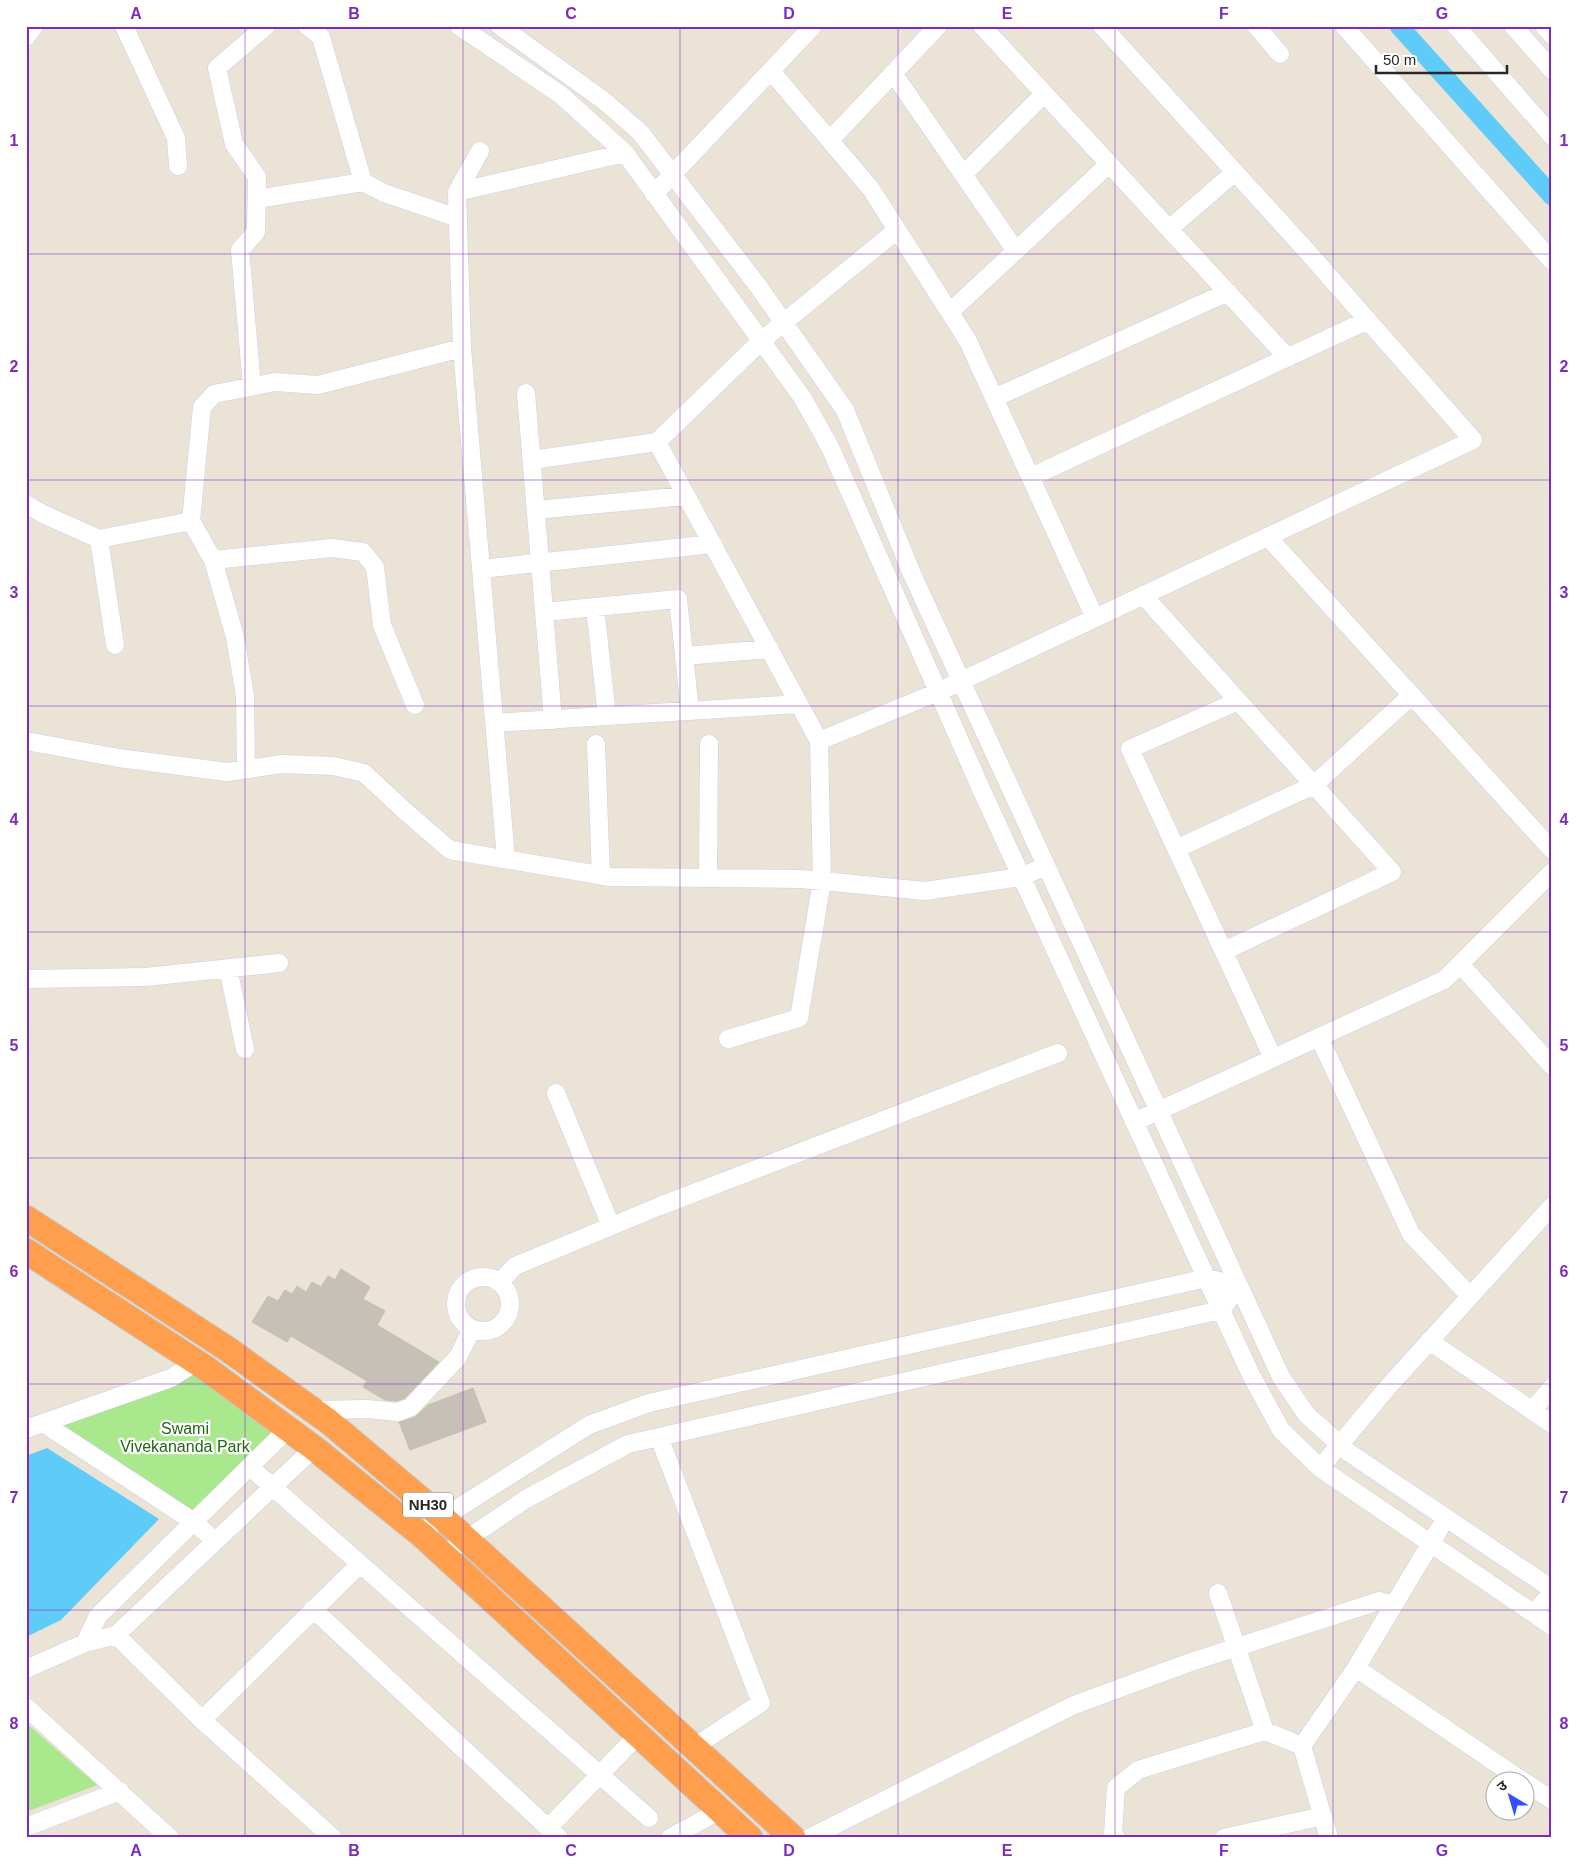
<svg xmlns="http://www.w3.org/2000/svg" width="1578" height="1864" font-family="Helvetica,'Noto Sans Devanagari',sans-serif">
<rect width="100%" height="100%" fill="#ebe3d6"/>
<path fill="#a9e88c" d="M196 1371 278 1429 193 1511 59 1426Z
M26 1723 97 1785 26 1812Z"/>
<path fill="#5ecbf9" d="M47 1448 159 1519 61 1620 26 1637V1456Z"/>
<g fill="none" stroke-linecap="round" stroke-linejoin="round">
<path stroke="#5ecbf9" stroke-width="19" d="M1399 26 1552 196"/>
</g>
<path fill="#c6c0b6" stroke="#c6bfb0" d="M341 1269 370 1287 363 1299 385 1311 377 1325 439 1362 405 1398 397 1401 385 1400 363 1387 367 1381 291 1336 287 1342 252 1322 268 1296 278 1301 285 1290 292 1294 297 1286 306 1292 312 1282 321 1287 328 1276 335 1280Z
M473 1388 486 1422 410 1450 399 1422 415 1417 428 1405Z"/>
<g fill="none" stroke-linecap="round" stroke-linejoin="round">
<g stroke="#cccfe2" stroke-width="19">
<path id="minor" d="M124 26 176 138 178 166
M307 26 321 37 363 182
M459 26 561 95 625 153 802 397 830 447 982 791 1251 1375 1281 1430 1320 1468 1552 1626
M500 26 603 100 640 132 758 286 845 410 912 574 1281 1377 1306 1414 1348 1452 1552 1589
M982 26 1288 358
M1256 26 1280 54
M1344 26 1552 261
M1456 26 1552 136
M1513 26 1552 70
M1544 26 1552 35
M26 37 34 26
M771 71 871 189 968 341 1095 618
M893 73 1016 251
M830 140 938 26
M480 151 457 192 462 348 506 859
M964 174 1044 94
M457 192 625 153
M654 194 813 26
M257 199 363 182 384 193 458 218
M1169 229 1235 172
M950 312 1109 164
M252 386 240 250 256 232 257 177 234 144 217 68 266 26
M526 393 553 720
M994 398 1228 292
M657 442 819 741 822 881 799 1018 728 1039
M532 460 657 442 761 341 897 230
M1031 477 1368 320
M26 504 43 514 99 539 115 645
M536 510 686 496
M191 521 213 560 235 637 245 696 246 769
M1268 537 1552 850
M99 539 191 521 202 407 214 394 275 382 318 385 462 348
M213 560 332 548 363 552 375 567 382 625 415 705
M481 569 713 544
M1143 595 1392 872 1224 951
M595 607 607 716
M544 612 678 599 690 711
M684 656 770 649
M1238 701 1130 749 1273 1058
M494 723 799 704
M26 741 119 758 227 772 282 764 333 766 364 773 406 812 450 850 611 877 802 879 925 891 1021 877 1046 866
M819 741 938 692 1473 440 1305 249 1102 26
M596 744 601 876
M1176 849 1314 785 1412 695
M708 878 709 744
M1460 964 1552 1066
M228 968 245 1049
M26 979 146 977 279 963
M1319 1037 1411 1234 1470 1296
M556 1093 611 1226
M1134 1122 1444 980 1552 872
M456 1304a27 27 0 1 1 54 0a27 27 0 1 1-54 0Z
M499 1283 515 1266 660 1206 1058 1053
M1429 1341 1552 1424
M313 1410 367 1409 398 1412 411 1407 458 1357 472 1329
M1532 1411 1552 1387
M43 1423 194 1522 215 1541
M26 1429 171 1378 196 1362
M659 1437 761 1703 694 1747
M250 1467 649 1818
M1320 1468 1388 1387 1552 1206
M419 1533 589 1425 649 1403 1207 1278 1239 1286 1221 1310 628 1444 526 1499 443 1555
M1218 1593 1265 1731 1302 1746
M313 1609 559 1838
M1534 1613 1552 1593
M116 1635 202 1720 333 1838
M85 1643 98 1616 289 1428
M1356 1668 1524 1782
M26 1669 85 1643 116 1635 314 1448
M26 1707 170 1838
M202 1720 360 1564
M1526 1783 1552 1800
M26 1827 120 1791
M548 1828 638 1735
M670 1838 720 1810
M809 1838 1074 1705 1191 1662 1379 1601 1394 1605
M1116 1838 1113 1834 1116 1788 1138 1770 1265 1731
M1224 1838 1323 1816
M1329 1838 1302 1746 1356 1668 1446 1518"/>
</g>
<g stroke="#c7c7c7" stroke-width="27">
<path id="highway" d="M26 1218 226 1348 328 1421 443 1518 793 1838
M26 1251 207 1369 314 1448 423 1536 750 1838"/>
</g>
<use href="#minor" stroke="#fff" stroke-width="18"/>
<use href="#highway" stroke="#ff9f4e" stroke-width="25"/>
</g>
<path fill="none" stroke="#7b2cbf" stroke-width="1" stroke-opacity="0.55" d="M245 26V1838M463 26V1838M680 26V1838M898 26V1838M1115 26V1838M1333 26V1838M26 254H1552M26 480H1552M26 706H1552M26 932H1552M26 1158H1552M26 1384H1552M26 1610H1552"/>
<g text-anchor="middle" stroke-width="4.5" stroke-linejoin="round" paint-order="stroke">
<rect fill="#fff" stroke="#686868" stroke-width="1" x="403" y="1492.5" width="50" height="25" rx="4"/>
<g font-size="15" font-weight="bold" fill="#272727">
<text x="428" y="1510">NH30</text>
</g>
<g font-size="16" fill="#226812" stroke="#fff">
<text x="185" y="1434">Swami<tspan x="185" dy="18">Vivekananda Park</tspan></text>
</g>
</g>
<rect width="1578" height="1864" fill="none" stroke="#ffffff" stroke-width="55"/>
<g transform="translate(1510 1796) rotate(322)"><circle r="24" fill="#ffffff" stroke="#a9a9a9"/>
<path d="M0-4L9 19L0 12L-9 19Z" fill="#3050ff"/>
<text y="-8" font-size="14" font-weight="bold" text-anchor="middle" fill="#272727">उ</text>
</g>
<path d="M1376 65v8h131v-8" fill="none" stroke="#272727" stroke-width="2.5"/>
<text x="1383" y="65" font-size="15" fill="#272727" stroke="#ffffff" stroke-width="4" paint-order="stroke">50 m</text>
<rect x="28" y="28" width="1522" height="1808" fill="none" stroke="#7b2cbf" stroke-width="2"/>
<g font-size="16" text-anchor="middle" font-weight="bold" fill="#7b2cbf">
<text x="136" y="19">A</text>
<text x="354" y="19">B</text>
<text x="571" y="19">C</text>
<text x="789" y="19">D</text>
<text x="1007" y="19">E</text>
<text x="1224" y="19">F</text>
<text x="1442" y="19">G</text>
<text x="14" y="146">1</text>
<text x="1564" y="146">1</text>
<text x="14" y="372">2</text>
<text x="1564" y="372">2</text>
<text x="14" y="598">3</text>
<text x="1564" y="598">3</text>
<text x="14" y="825">4</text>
<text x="1564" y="825">4</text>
<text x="14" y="1051">5</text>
<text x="1564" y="1051">5</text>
<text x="14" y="1277">6</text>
<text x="1564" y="1277">6</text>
<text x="14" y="1503">7</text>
<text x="1564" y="1503">7</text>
<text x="14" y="1729">8</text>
<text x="1564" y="1729">8</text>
<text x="136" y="1856">A</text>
<text x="354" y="1856">B</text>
<text x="571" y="1856">C</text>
<text x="789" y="1856">D</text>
<text x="1007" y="1856">E</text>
<text x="1224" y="1856">F</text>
<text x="1442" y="1856">G</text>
</g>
</svg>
